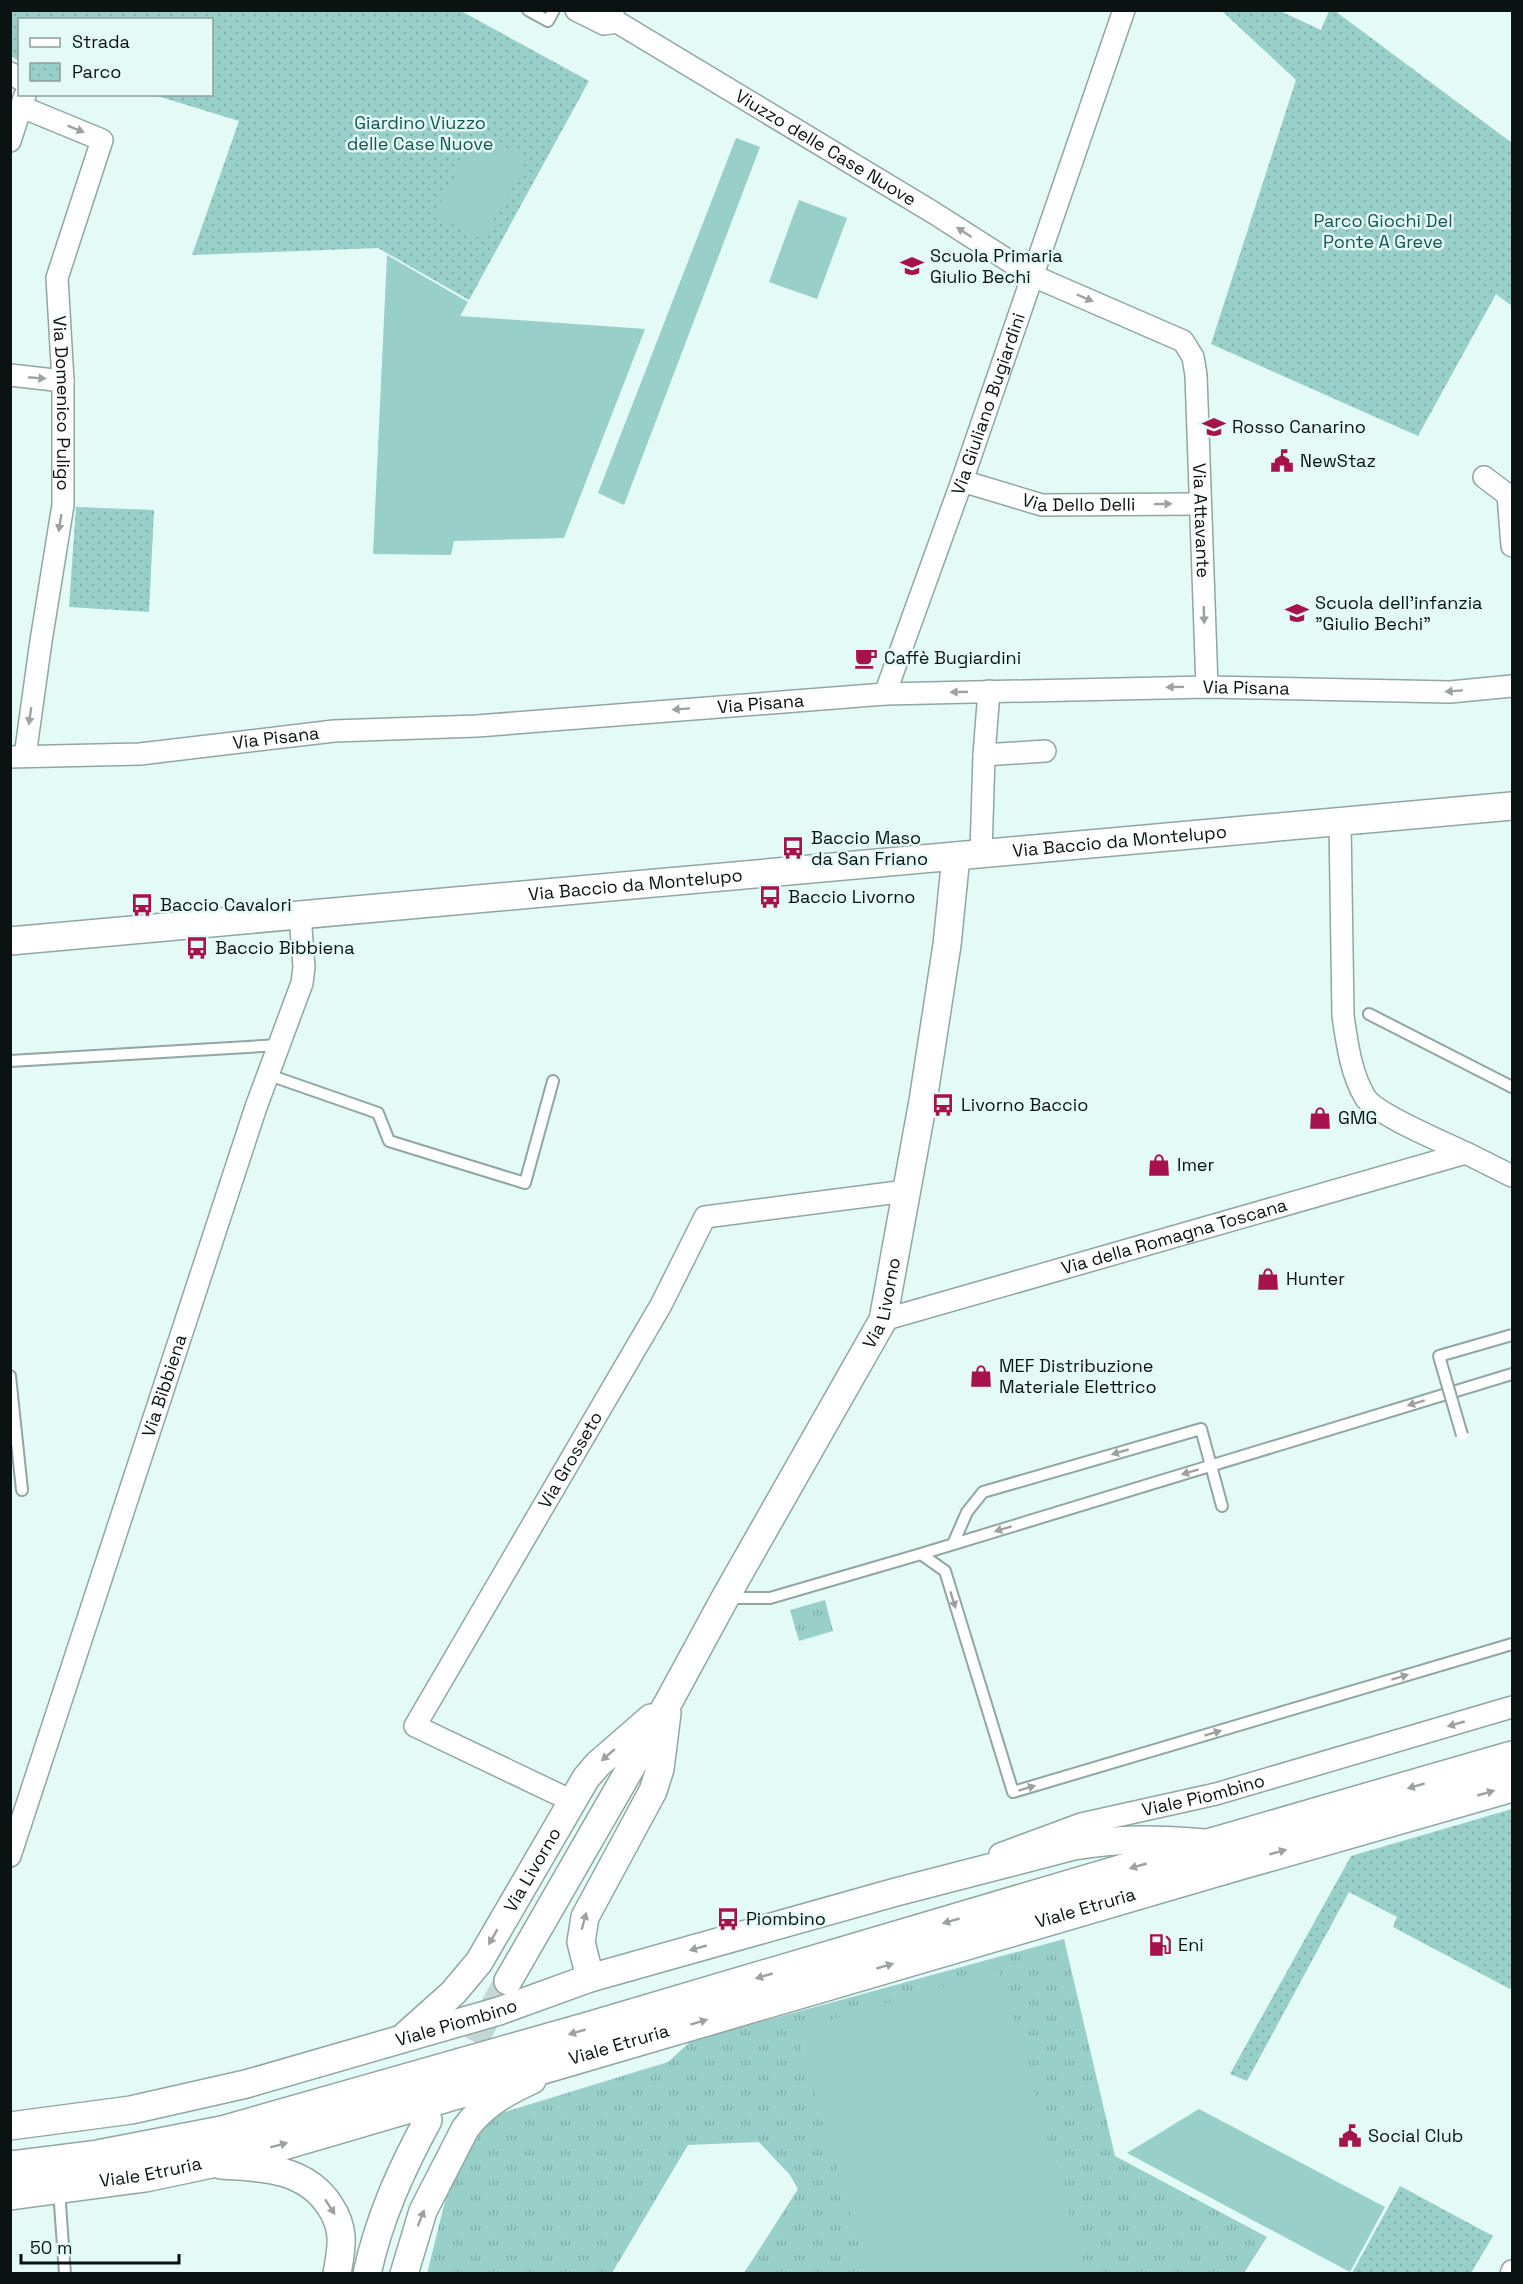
<svg xmlns="http://www.w3.org/2000/svg" width="1523" height="2284" font-family="'Space Grotesk',sans-serif">
<defs>
<pattern id="grass-tufts" width="24" height="20" patternUnits="userSpaceOnUse" patternTransform="scale(1.5)"><rect width="24" height="20" fill="#98cfc8"/><path d="M3 7l-1-3M5 7V3M7 7l1-3M15 17l-1-3M17 17v-4M19 17l1-3" fill="none" stroke="#82b1ab"/></pattern>
<pattern id="park-dots" width="8" height="8" patternUnits="userSpaceOnUse" patternTransform="scale(1.5)"><rect width="8" height="8" fill="#98cfc8"/><path d="M2 2h.1M6 6h.1" fill="none" stroke="#82b1ab" stroke-width="1.8" stroke-linecap="round"/></pattern>
</defs>
<rect width="100%" height="100%" fill="#e3faf7"/>
<path fill="url(#grass-tufts)" d="M825 1600 833 1631 799 1641 790 1610Z
M1064 1939 1115 2156 1267 2237 1244 2273H744L798 2189 790 2175 759 2142 688 2145 612 2273 427 2274 449 2185 456 2167 492 2116 668 2062 691 2041Z"/>
<path fill="url(#park-dots)" d="M10 11H461L589 81 469 300 378 248 192 255 239 121 154 95 212 94V20H20L19 61 11 56Z
M1222 11H1280L1321 30 1329 11H1335L1512 143V306L1496 294 1418 436 1211 344 1296 80Z
M76 507 154 510 149 612 69 607Z
M1512 1809V1983L1510 1989 1393 1927 1397 1917 1349 1892 1247 2081 1230 2074 1351 1856Z
M1400 2186 1493 2236 1471 2273H1352Z"/>
<path fill="#98cfc8" d="M478 133 527 159 483 240 434 214Z
M736 138 760 147 624 505 598 493Z
M799 200 847 218 817 299 769 282Z
M387 255 468 302 460 316 645 329 564 538 454 541 451 555 373 554Z
M998 1970 1087 2273H868L796 2030Z
M1199 2109 1385 2207 1350 2272 1127 2153Z"/>
<g fill="none" stroke-linecap="round" stroke-linejoin="round">
<path stroke="#c3d7d5" stroke-width="27" stroke-dasharray="27 14" stroke-linecap="butt" d="M453 2077 508 1981"/>
<g stroke="#90a6a2" stroke-width="14">
<path id="service" d="M528 10 548 21 554 10
M1369 1014 1512 1087
M10 1061 280 1045
M269 1075 378 1113 389 1141 525 1183 553 1081
M10 1376 22 1490
M953 1544 967 1512 983 1492 1201 1429 1222 1506
M921 1554 945 1571 1013 1792 1512 1644
M727 1598H770L921 1554 1512 1374
M59 2190 65 2274"/>
</g>
<g stroke="#90a6a2" stroke-width="24">
<g id="minor">
<path d="M576 10 604 24 617 22"/>
<path id="s1" d="M609 10 617 22 934 213 1031 275 1183 341 1193 357 1196 375 1207 687"/>
<path d="M10 73 20 79"/>
<path id="s2" d="M22 107 102 140 57 278 63 381V505L41 641 25 756"/>
<path d="M10 141 25 95"/>
<path d="M10 375 63 381"/>
<path d="M1484 477 1508 495 1512 546"/>
<path id="s3" d="M962 481 1042 505 1200 504"/>
<path id="s4" d="M885 694 962 481 1124 10"/>
<path d="M984 755 1045 751"/>
<path id="s5" d="M10 757 140 754 334 731 477 726 885 694 1207 687 1450 692 1512 686"/>
<path d="M1340 822 1343 1016C1347 1043 1351 1074 1365 1097 1375 1114 1445 1143 1466 1153"/>
<path d="M981 853 984 755 989 691"/>
<path id="s6" d="M883 1320 1466 1153 1512 1176"/>
<path id="s7" d="M572 1801 415 1726 661 1305 705 1217 906 1191"/>
<path id="s8" d="M1000 1854 1081 1824 1216 1794 1512 1707"/>
<path id="s9" d="M10 1856 256 1107 302 983 304 967 300 915"/>
<path d="M1511 2274 1512 2271"/>
</g>
</g>
<g stroke="#90a6a2" stroke-width="30">
<g id="tertiary">
<path id="s10" d="M10 941 1512 806"/>
<path d="M590 1978 581 1942 585 1917 653 1791 660 1769 667 1713"/>
<path id="s11" d="M508 1981 668 1703 725 1598 883 1320 923 1101 947 945 956 856"/>
<path id="s12" d="M406 2035 453 1993 479 1962 586 1778 598 1764 651 1718"/>
<path id="s13" d="M10 2126 131 2110 246 2084 499 2011 590 1978 896 1892 1074 1846C1119 1838 1159 1839 1205 1843"/>
<path d="M221 2165C262 2167 306 2168 330 2206 336 2215 340 2225 341 2236 342 2249 339 2261 337 2274"/>
<path d="M367 2274C379 2218 401 2170 428 2120"/>
<path d="M404 2274 423 2211 465 2129C482 2105 506 2092 532 2080"/>
</g>
</g>
<g stroke="#90a6a2" stroke-width="36">
<g id="primary">
<path d="M10 2168 98 2157 222 2133 588 2029 1215 1844"/>
<path id="s14" d="M10 2193 145 2175 249 2153 1222 1868"/>
</g>
</g>
<g stroke="#90a6a2" stroke-width="36">
<path id="trunk" d="M1215 1844 1512 1758
M1222 1868 1512 1785"/>
</g>
<use href="#service" stroke="#fff" stroke-width="10"/>
<use href="#minor" stroke="#fff" stroke-width="21"/>
<use href="#tertiary" stroke="#fff" stroke-width="27"/>
<use href="#primary" stroke="#fff" stroke-width="33"/>
<use href="#trunk" stroke="#fff" stroke-width="33"/>
<g stroke="#90a6a2" stroke-width="14" stroke-linecap="butt">
<path id="service-bridge" d="M1462 1435 1439 1356 1512 1335"/>
</g>
<use href="#service-bridge" stroke="#fff" stroke-width="10"/>
</g>
<defs><path id="oneway-solid" d="M-6-.8H1V-3.2L6.5 0L1 3.2V.8H-6Z" transform="scale(1.5)"/></defs>
<g fill="#9da1a0">
<use href="#oneway-solid" transform="translate(76 129) rotate(22)"/>
<use href="#oneway-solid" transform="translate(964 232) rotate(-147)"/>
<use href="#oneway-solid" transform="translate(1085 298) rotate(23)"/>
<use href="#oneway-solid" transform="translate(37 378) rotate(5)"/>
<use href="#oneway-solid" transform="translate(1163 504) rotate(-1)"/>
<use href="#oneway-solid" transform="translate(60 523) rotate(99)"/>
<use href="#oneway-solid" transform="translate(1204 615) rotate(88)"/>
<use href="#oneway-solid" transform="translate(1175 687) rotate(179)"/>
<use href="#oneway-solid" transform="translate(1454 691) rotate(176)"/>
<use href="#oneway-solid" transform="translate(959 692) rotate(179)"/>
<use href="#oneway-solid" transform="translate(681 709) rotate(176)"/>
<use href="#oneway-solid" transform="translate(30 716) rotate(98)"/>
<use href="#oneway-solid" transform="translate(1416 1403) rotate(163)"/>
<use href="#oneway-solid" transform="translate(1120 1452) rotate(164)"/>
<use href="#oneway-solid" transform="translate(1190 1472) rotate(163)"/>
<use href="#oneway-solid" transform="translate(1003 1529) rotate(163)"/>
<use href="#oneway-solid" transform="translate(953 1600) rotate(73)"/>
<use href="#oneway-solid" transform="translate(1400 1677) rotate(-17)"/>
<use href="#oneway-solid" transform="translate(1456 1724) rotate(164)"/>
<use href="#oneway-solid" transform="translate(1213 1733) rotate(-17)"/>
<use href="#oneway-solid" transform="translate(608 1755) rotate(139)"/>
<use href="#oneway-solid" transform="translate(1416 1786) rotate(164)"/>
<use href="#oneway-solid" transform="translate(1027 1788) rotate(-17)"/>
<use href="#oneway-solid" transform="translate(1486 1793) rotate(-16)"/>
<use href="#oneway-solid" transform="translate(1278 1852) rotate(-16)"/>
<use href="#oneway-solid" transform="translate(1138 1866) rotate(164)"/>
<use href="#oneway-solid" transform="translate(584 1921) rotate(-75)"/>
<use href="#oneway-solid" transform="translate(951 1921) rotate(164)"/>
<use href="#oneway-solid" transform="translate(493 1937) rotate(120)"/>
<use href="#oneway-solid" transform="translate(698 1948) rotate(164)"/>
<use href="#oneway-solid" transform="translate(885 1966) rotate(-16)"/>
<use href="#oneway-solid" transform="translate(764 1976) rotate(164)"/>
<use href="#oneway-solid" transform="translate(699 2022) rotate(-17)"/>
<use href="#oneway-solid" transform="translate(577 2032) rotate(164)"/>
<use href="#oneway-solid" transform="translate(279 2145) rotate(-15)"/>
<use href="#oneway-solid" transform="translate(330 2207) rotate(57)"/>
<use href="#oneway-solid" transform="translate(421 2218) rotate(-69)"/>
</g>
<defs>
<g id="school-bare" transform="scale(1.8)"><path d="M0-5L7-2L0 1L-7-2ZM-4 1L0 2.5L4 1V4Q0 6-4 4Z" fill="#a6124c" stroke="#e3faf7" stroke-width="2.5" paint-order="stroke"/></g>
<g id="civic-bare" transform="scale(1.8)"><path d="M-.6-6.5H3V-4.5H.6V-3L4-1V1h2V6H-6V1h2V-1L-.6-3ZM-1.2 2.5V6h2.4V2.5Z" fill="#a6124c" stroke="#e3faf7" stroke-width="2.5" paint-order="stroke"/></g>
<g id="cafe-bare" transform="scale(1.8)"><path d="M-5.5-4.5H6V0H3Q3 3.5 0 3.5H-2.5Q-5.5 3.5-5.5 0ZM3-3.2v2h1.7v-2ZM-6 4.5H4V6H-6Z" fill="#a6124c" stroke="#e3faf7" stroke-width="2.5" paint-order="stroke"/></g>
<g id="bus-bare" transform="scale(1.8)"><path d="M-5-6H5V4H4V6H2V4H-2V6H-4V4H-5ZM-3.5-4V0h7V-4ZM-3.5 1.2v1.5H-2V1.2ZM2 1.2v1.5H3.5V1.2Z" fill="#a6124c" stroke="#e3faf7" stroke-width="2.5" paint-order="stroke"/></g>
<g id="shop-bare" transform="scale(1.8)"><path d="M-5-2.5h2.3a2.7 3.5 0 0 1 5.4 0H5L5.5 6h-11ZM-1.5-2.5h3a1.5 2.3 0 0 0-3 0Z" fill="#a6124c" stroke="#e3faf7" stroke-width="2.5" paint-order="stroke"/></g>
<g id="fuel-bare" transform="scale(1.8)"><path d="M-5.5-6h7V0h2V4h1.3V-2.5L3-4.5l.8-.8L6-3V5H2.5V1h-1V6h-7ZM-4.2-4.7v3.2H.2V-4.7Z" fill="#a6124c" stroke="#e3faf7" stroke-width="2.5" paint-order="stroke"/></g>
</defs>
<g fill-rule="evenodd">
<use href="#school-bare" x="912" y="266"/>
<use href="#school-bare" x="1214" y="427"/>
<use href="#civic-bare" x="1282" y="461"/>
<use href="#school-bare" x="1297" y="613"/>
<use href="#cafe-bare" x="866" y="658"/>
<use href="#bus-bare" x="793" y="848"/>
<use href="#bus-bare" x="770" y="897"/>
<use href="#bus-bare" x="142" y="905"/>
<use href="#bus-bare" x="197" y="948"/>
<use href="#bus-bare" x="943" y="1105"/>
<use href="#shop-bare" x="1320" y="1118"/>
<use href="#shop-bare" x="1159" y="1165"/>
<use href="#shop-bare" x="1268" y="1279"/>
<use href="#shop-bare" x="981" y="1376"/>
<use href="#bus-bare" x="728" y="1919"/>
<use href="#fuel-bare" x="1160" y="1945"/>
<use href="#civic-bare" x="1350" y="2136"/>
</g>
<g text-anchor="middle" stroke-width="5" stroke-linejoin="round" paint-order="stroke">
<g font-size="18" fill="#145650" stroke="#e3faf7">
<text x="420" y="129">Giardino Viuzzo<tspan x="420" dy="21">delle Case Nuove</tspan></text>
<text x="1383" y="227">Parco Giochi Del<tspan x="1383" dy="21">Ponte A Greve</tspan></text>
</g>
<g font-size="18" fill="#0b1312" stroke="#e3faf7">
<text dy="6" stroke="none"><textPath href="#s1" startOffset="258">Viuzzo delle Case Nuove</textPath></text>
<text dy="6" stroke="none"><textPath href="#s2" startOffset="357">Via Domenico Puligo</textPath></text>
<text dy="6" stroke="none"><textPath href="#s4" startOffset="308">Via Giuliano Bugiardini</textPath></text>
<text dy="6" stroke="none"><textPath href="#s3" startOffset="120">Via Dello Delli</textPath></text>
<text dy="6" stroke="none"><textPath href="#s1" startOffset="848">Via Attavante</textPath></text>
<text dy="6" stroke="none"><textPath href="#s5" startOffset="1239">Via Pisana</textPath></text>
<text dy="6" stroke="none"><textPath href="#s5" startOffset="753">Via Pisana</textPath></text>
<text dy="6" stroke="none"><textPath href="#s5" startOffset="267">Via Pisana</textPath></text>
<text dy="6" stroke="none"><textPath href="#s10" startOffset="1114">Via Baccio da Montelupo</textPath></text>
<text dy="6" stroke="none"><textPath href="#s10" startOffset="628">Via Baccio da Montelupo</textPath></text>
<text dy="6" stroke="none"><textPath href="#s6" startOffset="303">Via della Romagna Toscana</textPath></text>
<text dy="6" stroke="none"><textPath href="#s11" startOffset="776">Via Livorno</textPath></text>
<text dy="6" stroke="none"><textPath href="#s9" startOffset="495">Via Bibbiena</textPath></text>
<text dy="6" stroke="none"><textPath href="#s7" startOffset="482">Via Grosseto</textPath></text>
<text dy="6" stroke="none"><textPath href="#s8" startOffset="212">Viale Piombino</textPath></text>
<text dy="6" stroke="none"><textPath href="#s12" startOffset="210">Via Livorno</textPath></text>
<text dy="6" stroke="none"><textPath href="#s14" startOffset="1114">Viale Etruria</textPath></text>
<text dy="6" stroke="none"><textPath href="#s13" startOffset="459">Viale Piombino</textPath></text>
<text dy="6" stroke="none"><textPath href="#s14" startOffset="628">Viale Etruria</textPath></text>
<text dy="6" stroke="none"><textPath href="#s14" startOffset="142">Viale Etruria</textPath></text>
</g>
<g font-size="18" fill="#0b1312" stroke="#e3faf7" text-anchor="start">
<text x="930" y="262">Scuola Primaria<tspan x="930" dy="21">Giulio Bechi</tspan></text>
<text x="1232" y="433">Rosso Canarino</text>
<text x="1300" y="467">NewStaz</text>
<text x="1315" y="609">Scuola dell'infanzia<tspan x="1315" dy="21">"Giulio Bechi"</tspan></text>
<text x="884" y="664">Caffè Bugiardini</text>
<text x="811" y="844">Baccio Maso<tspan x="811" dy="21">da San Friano</tspan></text>
<text x="788" y="903">Baccio Livorno</text>
<text x="160" y="911">Baccio Cavalori</text>
<text x="215" y="954">Baccio Bibbiena</text>
<text x="961" y="1111">Livorno Baccio</text>
<text x="1338" y="1124">GMG</text>
<text x="1177" y="1171">Imer</text>
<text x="1286" y="1285">Hunter</text>
<text x="999" y="1372">MEF Distribuzione<tspan x="999" dy="21">Materiale Elettrico</tspan></text>
<text x="746" y="1925">Piombino</text>
<text x="1178" y="1951">Eni</text>
<text x="1368" y="2142">Social Club</text>
</g>
</g>
<rect width="1523" height="2284" fill="none" stroke="#0b1312" stroke-width="24"/>
<rect x="18" y="18" width="195" height="78" fill="#e3faf7" stroke="#8d9e9b" stroke-width="1.5"/>
<rect x="30" y="38" width="30" height="9" fill="#ffffff" stroke="#8d9e9b" stroke-width="1.5"/>
<text x="72" y="48" font-size="18" fill="#0b1312">Strada</text>
<rect x="30" y="63" width="30" height="18" fill="url(#park-dots)" stroke="#8d9e9b" stroke-width="1.5"/>
<text x="72" y="78" font-size="18" fill="#0b1312">Parco</text>
<path d="M21 2254v9h158v-9" fill="none" stroke="#0b1312" stroke-width="3"/>
<text x="30" y="2254" font-size="18" fill="#0b1312" stroke="#e3faf7" stroke-width="4.5" paint-order="stroke">50 m</text>
</svg>
